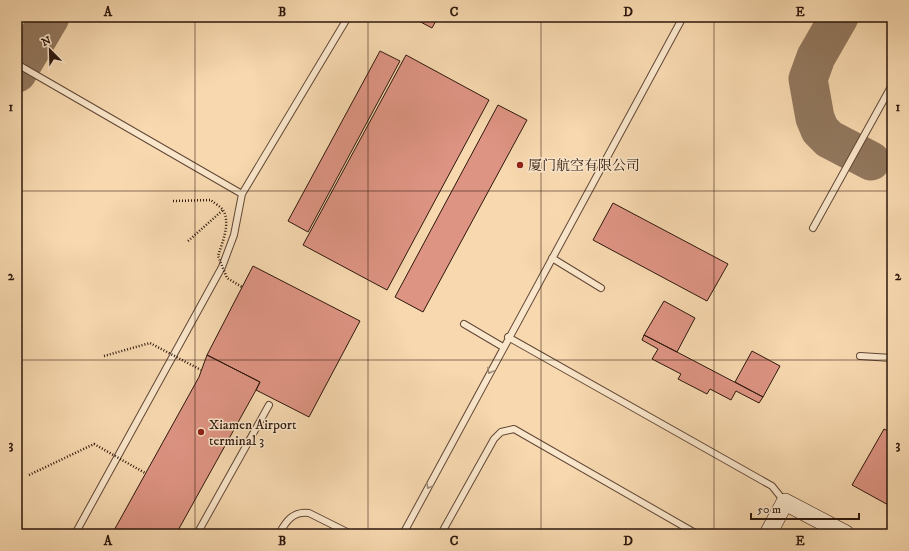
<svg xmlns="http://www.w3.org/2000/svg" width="909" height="551" font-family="'IM FELL DW Pica','Noto Serif SC',serif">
<rect width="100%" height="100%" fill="#f7d8af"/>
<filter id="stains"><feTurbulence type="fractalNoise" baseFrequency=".005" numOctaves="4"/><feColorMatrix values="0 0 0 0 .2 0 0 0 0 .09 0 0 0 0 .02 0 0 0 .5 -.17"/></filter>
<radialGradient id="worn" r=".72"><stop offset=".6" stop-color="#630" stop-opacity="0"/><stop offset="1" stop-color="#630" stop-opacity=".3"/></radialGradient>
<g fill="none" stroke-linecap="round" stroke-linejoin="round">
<path stroke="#92785e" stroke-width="39" d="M839 17 816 57 808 79 815 118 820 130 829 139 871 161
M17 73 50 17"/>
</g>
<path fill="#de9483" stroke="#2d170c" d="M416 17H438L432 28 415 19Z
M380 51 400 61 308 232 288 221Z
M406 55 489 100 387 290 303 245Z
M498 105 527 120 423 312 395 297Z
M613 203 728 264 707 301 593 240Z
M253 266 360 321 309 417 256 390 260 382 207 355Z
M664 301 695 318 677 352 644 335Z
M644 335 677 352 763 397 759 403 736 391 731 400 710 389 707 394 678 379 681 374 652 359 658 349 642 340Z
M752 351 780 366 763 397 735 382Z
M207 355 260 382 256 390 176 534H112L199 377Z
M884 429 892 433V507L852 485Z"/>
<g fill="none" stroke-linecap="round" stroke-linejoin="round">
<g stroke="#604735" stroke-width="8">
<path id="lane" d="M17 64 242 194
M813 228 892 85
M552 258 601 288
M464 324 503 347
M508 337 772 486 784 501
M860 356 892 358
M75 534 222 267 234 235 242 194 348 17
M197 534 269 405
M279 534C286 521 293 511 309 513L351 534
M403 534 683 17
M441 534 494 439 501 432 514 429 697 534"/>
</g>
<g stroke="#2d170c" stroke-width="18">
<path id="secondary" d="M768 534 785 502 846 534"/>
</g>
<path stroke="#2d170c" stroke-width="2.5" stroke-dasharray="1 2" stroke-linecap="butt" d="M188 241 223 210"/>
<use href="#lane" stroke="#fae6cb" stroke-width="6"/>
<use href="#secondary" stroke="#fae6cb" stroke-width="17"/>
<path stroke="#2d170c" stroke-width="2.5" stroke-dasharray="1 2" stroke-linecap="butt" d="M173 201 211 200C214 203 220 206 223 210 231 223 222 243 218 256L227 278 242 287
M104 356 150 343 201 370
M29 475 94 444 145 473"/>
</g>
<defs><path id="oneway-chevron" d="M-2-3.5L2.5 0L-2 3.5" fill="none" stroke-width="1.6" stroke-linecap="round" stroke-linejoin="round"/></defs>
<g stroke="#9e8975">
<use href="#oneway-chevron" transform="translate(490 371) rotate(118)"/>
<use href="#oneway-chevron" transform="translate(429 486) rotate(118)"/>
</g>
<path fill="none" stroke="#2d170c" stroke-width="1" stroke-opacity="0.55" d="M195 17V534M368 17V534M541 17V534M714 17V534M17 191H892M17 360H892"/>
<g fill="#8f2418" stroke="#fae6cb" stroke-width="1.5">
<circle cx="520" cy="165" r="4"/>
<circle cx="201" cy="432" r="4"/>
</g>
<g text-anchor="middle" stroke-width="3" stroke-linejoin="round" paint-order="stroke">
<g font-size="14" fill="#2d170c" stroke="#fae6cb" text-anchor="start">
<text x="528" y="170">厦门航空有限公司</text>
<text x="209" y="429">Xiamen Airport<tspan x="209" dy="16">terminal 3</tspan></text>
</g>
</g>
<rect width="909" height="551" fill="none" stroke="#f7d8af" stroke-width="44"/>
<g transform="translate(50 50) rotate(337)" stroke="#fae6cb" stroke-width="3" paint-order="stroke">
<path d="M0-3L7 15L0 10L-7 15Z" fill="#2d170c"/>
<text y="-6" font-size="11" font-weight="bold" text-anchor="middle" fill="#2d170c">N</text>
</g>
<path d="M751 513v6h108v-6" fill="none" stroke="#2d170c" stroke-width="2"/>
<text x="757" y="513" font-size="12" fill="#2d170c" stroke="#fae6cb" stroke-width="3" paint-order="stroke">50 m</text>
<rect x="22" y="22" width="865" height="507" fill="none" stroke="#2d170c" stroke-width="1.5"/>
<g font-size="13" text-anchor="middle" font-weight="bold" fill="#2d170c">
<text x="108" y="16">A</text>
<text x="282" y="16">B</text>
<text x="454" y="16">C</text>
<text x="628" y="16">D</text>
<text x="800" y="16">E</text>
<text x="11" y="111">1</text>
<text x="898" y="111">1</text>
<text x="11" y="280">2</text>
<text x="898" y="280">2</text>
<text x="11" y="449">3</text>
<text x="898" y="449">3</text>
<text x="108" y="545">A</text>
<text x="282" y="545">B</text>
<text x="454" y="545">C</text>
<text x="628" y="545">D</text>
<text x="800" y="545">E</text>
</g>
<rect width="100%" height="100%" filter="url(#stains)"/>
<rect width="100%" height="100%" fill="url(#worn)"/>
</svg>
